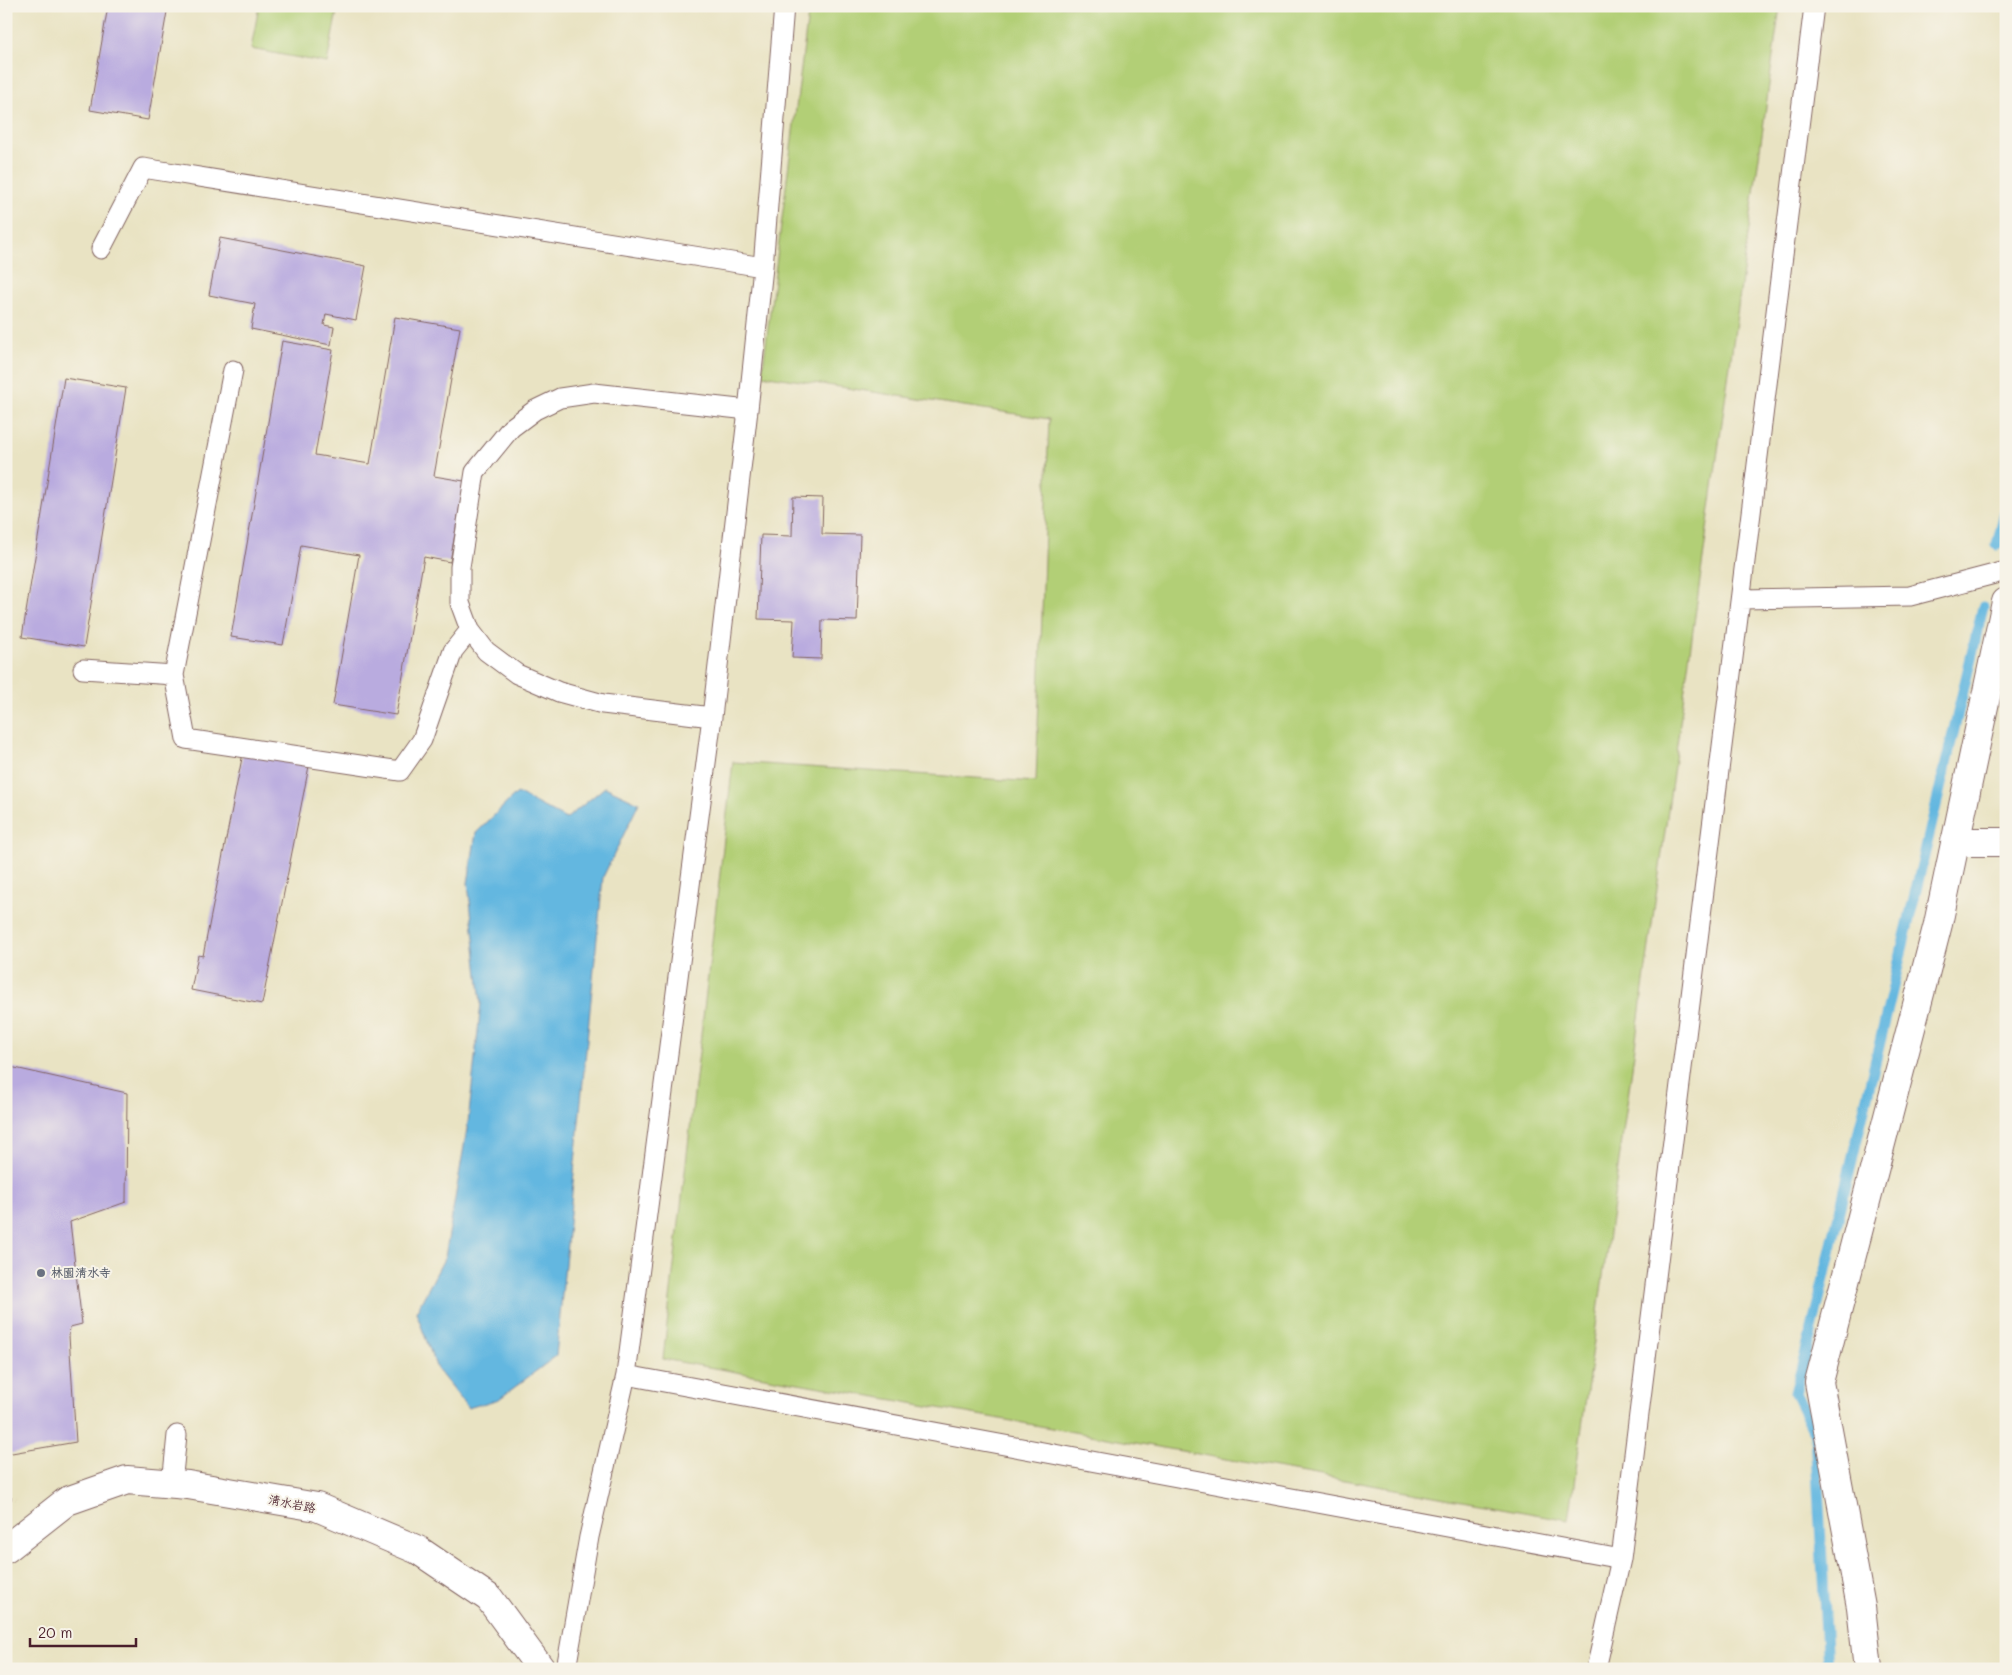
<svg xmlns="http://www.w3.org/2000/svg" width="2012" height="1675" font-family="Mali,'LXGW WenKai TC',sans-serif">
<rect width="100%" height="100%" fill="#f7f3e8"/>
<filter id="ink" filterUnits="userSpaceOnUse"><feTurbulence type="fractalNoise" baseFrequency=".02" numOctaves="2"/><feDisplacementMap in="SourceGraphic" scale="10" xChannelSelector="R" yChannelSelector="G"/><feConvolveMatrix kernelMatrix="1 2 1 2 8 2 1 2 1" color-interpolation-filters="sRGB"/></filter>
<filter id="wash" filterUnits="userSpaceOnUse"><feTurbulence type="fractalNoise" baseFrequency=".0096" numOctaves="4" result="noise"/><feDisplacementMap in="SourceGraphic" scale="20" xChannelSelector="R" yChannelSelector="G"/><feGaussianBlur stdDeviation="1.12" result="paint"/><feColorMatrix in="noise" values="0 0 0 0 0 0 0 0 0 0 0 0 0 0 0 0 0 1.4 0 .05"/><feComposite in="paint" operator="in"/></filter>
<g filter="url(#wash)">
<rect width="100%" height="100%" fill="#e9e3c3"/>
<path fill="#b2cf76" stroke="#7e7750" d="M259 6H338L327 63 251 49Z
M809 6H1780L1569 1520 663 1359 733 762 1036 782 1049 419 762 375Z"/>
<path fill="#64b7e0" stroke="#576b86" d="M605 787 639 803 603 877 556 1356 499 1399 468 1408 437 1369 416 1312 445 1257 468 1123 481 1003 468 883 476 833 517 793 566 819Z"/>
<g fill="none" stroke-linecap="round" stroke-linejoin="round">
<path stroke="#64b7e0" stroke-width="11" d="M1997 545 2006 509
M1828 1669 1815 1434 1795 1393 1811 1333 1983 607"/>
</g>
<g id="blocks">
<path fill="#b9abdf" d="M108 6H168L148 120 90 110Z
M220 238 366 266 356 320 326 314 324 325 334 327 331 345 251 329 255 304 209 295Z
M395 317 460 328 434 476 464 481 450 562 424 557 396 715 333 705 359 555 301 545 283 645 231 637 282 341 333 350 315 455 370 464Z
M64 378 126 388 84 647 22 637Z
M793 497 823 498 822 534 860 535 857 621 822 620 821 659 792 658 794 620 758 619 761 535 792 536Z
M243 753 309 766 262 1004 191 990 198 955 203 956Z
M6 1066 127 1093 126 1202 70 1222 82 1324 70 1327 69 1336 76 1442 6 1454Z"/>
</g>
</g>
<g filter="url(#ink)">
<use href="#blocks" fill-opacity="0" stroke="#826460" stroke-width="1"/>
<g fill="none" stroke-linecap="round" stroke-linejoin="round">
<g stroke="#826460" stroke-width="21">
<path id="lane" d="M101 249 143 168 763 267
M233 370 174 675 186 739 400 771 422 740 453 651 470 630
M1741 599 1910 596 2006 571
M83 669 174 675
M712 717 603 704 559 692 517 674 486 651 470 630 460 603V567L475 472 511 428 535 410 560 398 594 393 748 410
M626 1375 1621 1559 1814 6
M172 1484 177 1435
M566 1669 589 1537 626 1375 712 717 748 410 763 267 784 6
M1596 1669 1621 1559"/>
</g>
<g stroke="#826460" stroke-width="30">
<path id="street" d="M1955 842H2006
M1868 1669 1861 1607 1819 1382 1938 924 2006 602"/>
</g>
<g stroke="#826460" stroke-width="30">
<path id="secondary" d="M6 1549 67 1501 127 1480 188 1485 317 1507 418 1550 489 1598 541 1669"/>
</g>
<path stroke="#826460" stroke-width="3" stroke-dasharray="1 4" stroke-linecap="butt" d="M6 1498 16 1499"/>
<use href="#lane" stroke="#fff" stroke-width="19"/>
<use href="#street" stroke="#fff" stroke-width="28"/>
<use href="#secondary" stroke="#fff" stroke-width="28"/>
</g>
</g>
<circle fill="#6b7280" stroke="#f7f3e8" stroke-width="2" cx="41" cy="1273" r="5"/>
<g text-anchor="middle" stroke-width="4" stroke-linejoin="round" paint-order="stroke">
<g font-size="12" font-weight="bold" fill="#5b616d" stroke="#f7f3e8" text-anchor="start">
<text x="51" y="1277">林園清水寺</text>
</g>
<g font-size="12" fill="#4a1f2b" stroke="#f7f3e8">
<text transform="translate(292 1504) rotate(11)" y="4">清水岩路</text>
</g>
</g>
<rect width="2012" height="1675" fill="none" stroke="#f7f3e8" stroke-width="25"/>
<path d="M30 1638v8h106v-8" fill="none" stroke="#4a1f2b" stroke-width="2.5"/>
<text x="38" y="1638" font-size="15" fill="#4a1f2b" stroke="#f7f3e8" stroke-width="4" paint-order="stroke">20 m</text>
</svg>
